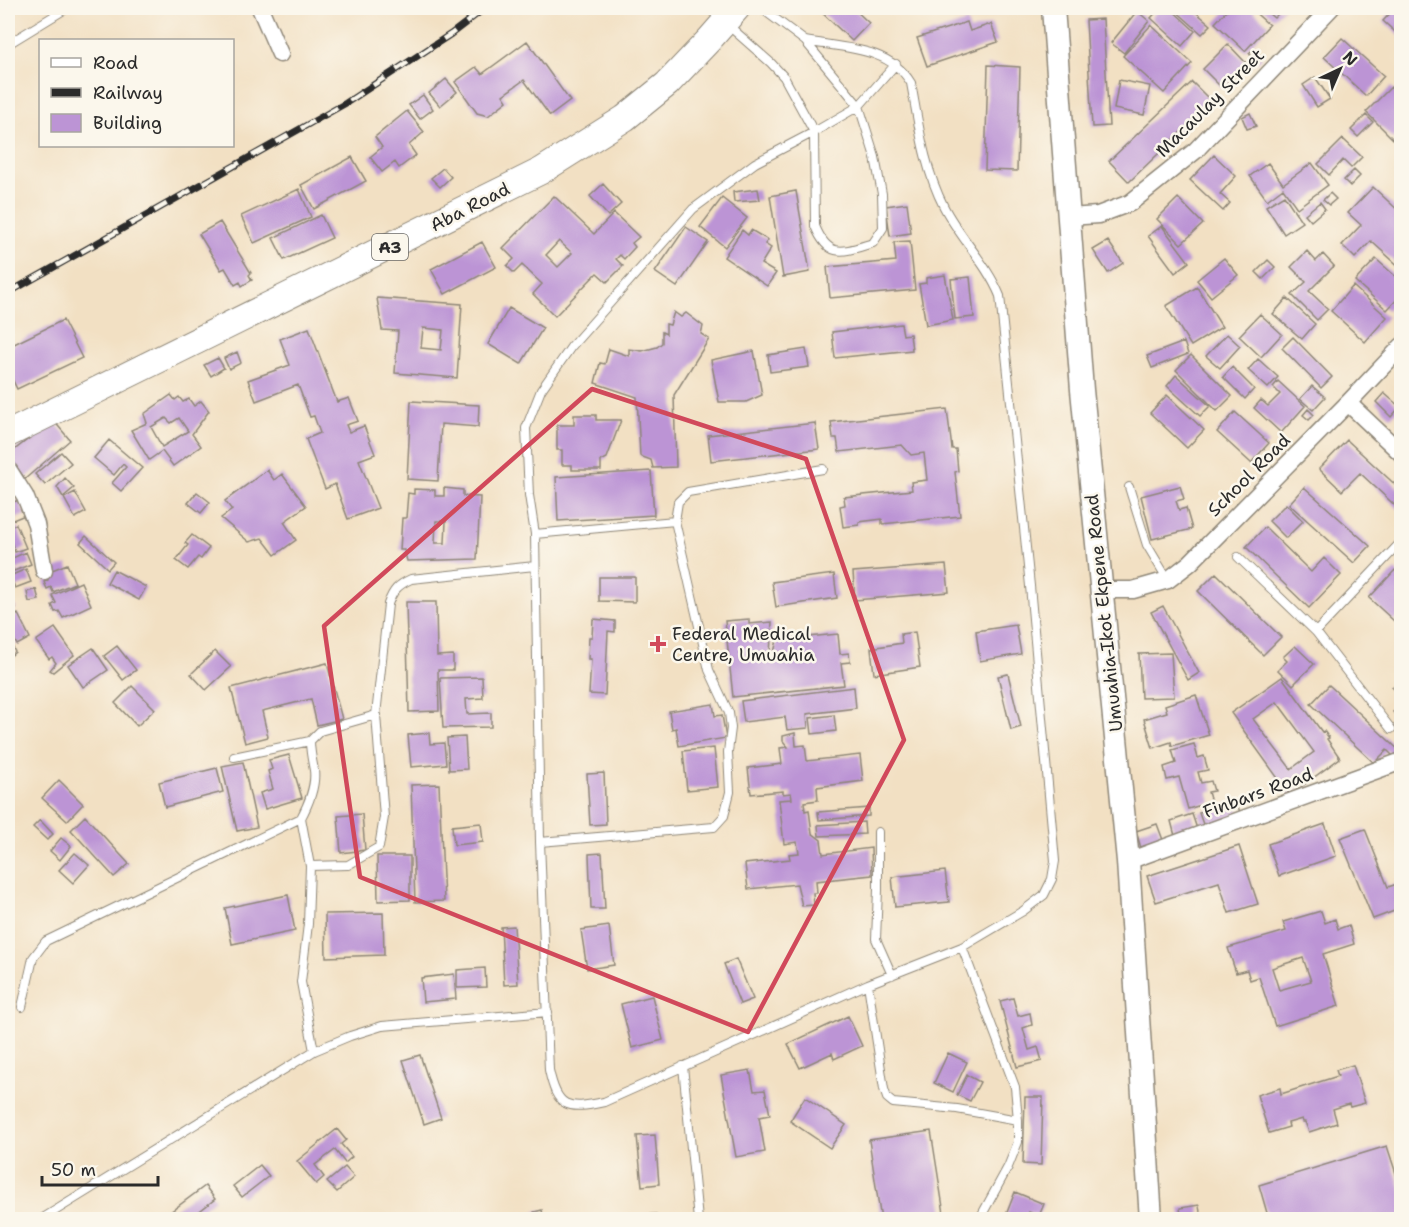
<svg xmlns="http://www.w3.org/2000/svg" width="1409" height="1227" font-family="'Shantell Sans',sans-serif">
<rect width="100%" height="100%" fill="#fbf7ec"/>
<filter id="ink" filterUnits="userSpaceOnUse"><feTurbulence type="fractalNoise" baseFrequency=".0167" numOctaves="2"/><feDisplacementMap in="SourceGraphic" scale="12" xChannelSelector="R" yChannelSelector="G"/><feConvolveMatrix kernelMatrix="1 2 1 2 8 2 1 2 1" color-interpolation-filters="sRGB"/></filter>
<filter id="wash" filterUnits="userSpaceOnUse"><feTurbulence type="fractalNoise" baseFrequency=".008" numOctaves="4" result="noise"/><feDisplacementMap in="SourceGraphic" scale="24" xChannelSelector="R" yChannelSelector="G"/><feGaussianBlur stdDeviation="1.35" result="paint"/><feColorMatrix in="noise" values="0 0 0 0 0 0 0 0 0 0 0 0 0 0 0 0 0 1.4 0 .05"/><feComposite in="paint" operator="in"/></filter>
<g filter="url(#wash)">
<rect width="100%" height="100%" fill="#f2e0c3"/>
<g id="blocks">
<path fill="#bc94d5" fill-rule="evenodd" d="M817 8H853L869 23 852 41Z
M1160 8H1170L1195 31 1182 46 1151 18Z
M1173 8H1191L1211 25 1202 34Z
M1229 8H1250L1269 25 1245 51 1215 23Z
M1262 8H1284L1274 18Z
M1395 8H1402V38L1383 21Z
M1137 11 1149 21 1124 53 1111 43Z
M1103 19 1109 126 1092 127 1086 20Z
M967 22 970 31 991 24 998 42 927 66 917 38Z
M1151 25 1192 63 1164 93 1123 56Z
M1342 38 1384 76 1366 96 1324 57Z
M527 41 570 101 550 116 524 80 503 95 507 101 488 116 477 113 455 82 476 67 482 74Z
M1228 44 1247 64 1222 88 1203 69Z
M1254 49 1262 58 1256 63 1249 53Z
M988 65 1020 67 1017 171 985 170Z
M1315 77 1330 99 1317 107 1303 85Z
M446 79 457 92 440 106 429 93Z
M1119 80 1150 86 1144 115 1114 109Z
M1192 82 1212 102 1129 182 1109 161Z
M1391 87 1402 98V130L1393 139 1366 112Z
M423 95 433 109 420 119 409 105Z
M407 111 424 132 409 145 416 155 399 168 395 162 382 172 370 157 382 147 375 137Z
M1250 113 1256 126 1247 129 1242 117Z
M1366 115 1373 122 1358 137 1351 130Z
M1343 139 1362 157 1351 168 1343 160 1329 175 1318 164Z
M1214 155 1236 176 1220 194 1230 203 1223 211 1190 180Z
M352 157 366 181 314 209 301 185Z
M1268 163 1283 184 1312 163 1328 185 1297 208 1283 188 1267 200 1250 176Z
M443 168 451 177 440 187 431 178Z
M1354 170 1360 176 1350 186 1344 180Z
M603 184 621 204 608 216 590 196Z
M1373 187 1402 214V269L1371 241 1355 258 1342 245 1361 225 1348 213Z
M299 189 311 217 254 243 241 216Z
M758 189 760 200 734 202 733 192Z
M796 191 810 272 783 277 770 196Z
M1330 193 1336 199 1329 205 1323 200Z
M1284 195 1302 222 1284 234 1266 206Z
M554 196 594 234 614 213 639 237 632 243 635 247 624 259 620 255 616 259 623 266 607 282 597 273 555 316 533 294 542 284 522 265 514 273 507 266 514 259 503 248ZM559 241 572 253 558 267 546 255Z
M722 198 747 218 725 247 700 227Z
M1178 198 1203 224 1181 244 1157 219Z
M1320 202 1325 209 1311 221 1305 214Z
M907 203 911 233 890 236 886 206Z
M321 215 332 238 284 260 273 238Z
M220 222 251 273 249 275 252 280 242 286 240 282 235 285 225 268 221 270 199 234Z
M1162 226 1189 262 1175 273 1148 236Z
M686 227 708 242 677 287 655 272Z
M742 230 748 235 751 230 768 240 765 244 771 248 761 264 776 273 767 286 724 257Z
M910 241 915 290 830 298 827 267 896 261 894 242Z
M1108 241 1123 263 1108 273 1093 250Z
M482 242 496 267 445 294 431 269Z
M1307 251 1316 261 1323 254 1334 266 1309 291 1328 309 1317 320 1292 295 1306 282 1291 267Z
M1224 258 1238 275 1211 297 1197 280Z
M1376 259 1402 282V294L1387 310 1355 281Z
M1268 260 1275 267 1263 279 1256 272Z
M945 275 953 320 926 325 919 284 926 283V278Z
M970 277 974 317 955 319 951 279Z
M1353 286 1387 317 1365 342 1331 311Z
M1197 287 1222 327 1191 346 1166 306Z
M377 298 462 304 457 378 395 373 398 331 382 330ZM423 328 443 330 441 350 421 348Z
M1287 298 1315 324 1302 339 1273 314Z
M509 308 543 328 521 364 488 344Z
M674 312 681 317 686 313 703 326 701 334 709 339 674 395 676 467 653 468 651 460 640 456 637 397 595 383 600 363 605 364 609 349 629 356V349L642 351 657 347 662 343V332L666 334V324L670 325Z
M1260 314 1282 334 1261 357 1239 336Z
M63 320 82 358 17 389 8 370V347Z
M901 324 903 335 910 334 912 350 835 358 832 332Z
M309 328 337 402 349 398 358 421 346 425 349 432 364 426 375 454 359 460 378 508 348 519 335 484 325 489 306 439 320 433 314 416 310 417 298 385 256 401 248 380 290 365 280 339Z
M1227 334 1240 346 1220 368 1206 356Z
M1293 337 1332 377 1321 388 1282 348Z
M1184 342 1188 354 1152 368 1147 356Z
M806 349 809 367 770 372 768 355Z
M754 351 762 395 746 402H719L711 360Z
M237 352 241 363 229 369 224 358Z
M1191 355 1232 396 1217 411 1176 370Z
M218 358 224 368 211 376 204 365Z
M1258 359 1278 377 1268 388 1248 370Z
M1232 367 1254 389 1245 399 1223 377Z
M1176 375 1210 406 1200 416 1167 386Z
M1278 381 1305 406 1281 433 1254 408 1261 400 1268 406 1280 394 1273 387Z
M1312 386 1325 397 1313 410 1300 399Z
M1384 393 1400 407 1391 417 1376 402Z
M171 395 175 400 179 397 183 402 189 399 194 406 201 401 209 411 192 434 201 446 173 466 162 451 149 460 131 430 147 423 144 414ZM166 418 171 423 179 418 188 431 162 447 151 427Z
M1167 395 1204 430 1187 448 1150 413Z
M411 401 479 405 478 427 441 424 438 481 407 479Z
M947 409 952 449H956L958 471 955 472 960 516 882 524V519L859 522V525L843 527 840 506 845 505 844 497 912 490 911 482 927 480 924 453 911 455 902 445 839 452 837 438H833L831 422Z
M1308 409 1314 415 1309 420 1303 415Z
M1235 412 1269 443 1251 463 1217 432Z
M574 415H596V420H621L607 458 601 461V470H572V465H562V450H557V425H574Z
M53 420 70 440 25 479 8 455Z
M815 423 819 449 711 461 708 435Z
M109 440 142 468 121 491 112 483 126 467 123 464 114 475 94 458Z
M1347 440 1402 491V512L1360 473 1342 491 1319 469Z
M61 452 71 463 45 485 35 474Z
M267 470 274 480 282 474 306 506 284 522 296 540 275 555 262 538 249 542 221 518 232 510 225 501Z
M651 471 654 515 558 521 556 477Z
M65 478 74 488 63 497 57 487Z
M1180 486 1184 499 1176 501 1179 510 1186 508 1192 529 1152 539 1141 496Z
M1304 487 1370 546 1354 563 1289 504Z
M444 488 463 490V496L480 497 477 559 407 561 404 550H400L402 518H406L408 493 414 494V489L435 490V496H444ZM436 521H446L445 543H435Z
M75 492 86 512 75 518 64 498Z
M197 492 210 502 201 513 188 503Z
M19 500 25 515 8 522V504Z
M1286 504 1303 521 1286 538 1269 521Z
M16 524 26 548 15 552 8 534V528Z
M1265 527 1311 572 1324 558 1341 575 1309 608 1246 547Z
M192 535 209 548 201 559 198 557 188 569 176 560 188 545 185 543Z
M86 536 114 562 108 569 80 543Z
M26 552 31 564 14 571 8 560Z
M67 564 75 583 53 592 51 587 47 589 44 582 48 580 45 573Z
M946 565 949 592 855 600 853 572Z
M26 569 31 582 15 588 10 576Z
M114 570 146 587 139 600 107 583Z
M1395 570 1402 577V613L1394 621 1369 598Z
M1216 573 1281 637 1263 655 1198 591Z
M834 574 837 598 776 607 772 582Z
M599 577H635V602L599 601Z
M81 582 91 605 63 618 59 611 55 612 52 605 56 603 52 595Z
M36 589 39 600 29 602 27 592Z
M8 598 16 608 8 616Z
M406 602H436L437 656 453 655V670H438L439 711 409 712Z
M1163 606 1199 673 1188 680 1151 612Z
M18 614 30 638 17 645 8 626V619Z
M593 619 615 621V632L608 631 605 695 589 694 591 659H588L589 637H592Z
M749 619V624L772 622 770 654 773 657 777 640 838 634 840 654 849 653 850 662 841 663 844 685 733 697 725 621Z
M1016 625 1021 654 980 661 976 631Z
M55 628 74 655 53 672 50 670 56 663 52 657 49 659 36 641Z
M915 632 920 667 874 674 871 648 902 643 901 634Z
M9 639 15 652 8 658V640Z
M117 646 136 670 123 680 104 656Z
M1295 646 1314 664 1293 685 1278 670 1287 661 1283 657Z
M93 648 108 670 83 687 68 665Z
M215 651 231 667 206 690 191 674Z
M1171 653 1174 697 1141 698 1139 654Z
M327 663 342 719 317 725 311 699 262 711 268 737 245 743 231 688Z
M1008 674 1021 727 1011 730 998 676Z
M482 677 483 698 466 699 467 714 491 713V727L443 728 440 678Z
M1282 677 1322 732 1324 731 1329 738 1327 739 1340 758 1290 795 1231 713ZM1277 702 1314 752 1291 769 1253 719Z
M1402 680V698L1392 687Z
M1329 685 1401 752 1395 758 1387 750 1374 763 1311 704Z
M132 686 155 709 137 726 115 703Z
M854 687 856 708 807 714 808 728 787 730 785 717 744 722 741 701Z
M1196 695 1209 735 1172 746 1171 742 1153 748 1144 719 1167 712 1165 705Z
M713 704 715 716 722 715 726 738 679 746 676 728 672 729 669 711Z
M1402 706V723L1393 712Z
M834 715 836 731 812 734 810 718Z
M429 733 430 744 444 743 446 764 411 767 408 735Z
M795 733 796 746 805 745 807 761 860 755 863 781 817 787 818 800 804 802 805 811 809 810 812 833 821 840 823 854 871 848 872 875 816 881 817 893H813L814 905 802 906 797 884 748 889 745 864 790 859 789 854 799 853 797 842 784 844 779 800 792 799 791 793 783 794V791L751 794 748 768 782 764 780 748 788 747 783 741V736Z
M465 737 467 769 449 770 447 738Z
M1194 744 1198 758 1204 756 1208 770 1198 772 1201 783 1211 781 1214 791 1208 792 1211 802 1188 809 1179 777 1167 780 1164 767 1176 763 1172 750Z
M714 748 718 787 687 790 683 751Z
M289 755 302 798 265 809 260 793 273 789 268 771 272 769 269 760Z
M243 762 257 827 237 831 222 766Z
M217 768 223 792 165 807 159 782Z
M604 773 606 824 590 825 587 774Z
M59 780 83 804 67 821 42 798Z
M439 784 444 901 415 902 411 785Z
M1236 801 1241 815 1204 827 1199 813Z
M869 808V816L819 820 818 812Z
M362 814 365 850 341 853 338 816Z
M1192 814 1197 829 1175 836 1171 821Z
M85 816 129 864 114 877 71 830Z
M40 820 53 834 47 840 33 827Z
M864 822 865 834 819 836 818 825Z
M481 823 483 842 454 845 452 826Z
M1157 824 1163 840 1141 848 1136 831Z
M1325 824 1336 856 1279 876 1268 844Z
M1365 829 1388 887 1397 884 1402 894V903L1395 905 1397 910 1373 919 1340 838Z
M61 838 71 846 60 860 50 851Z
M1239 846 1258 904 1229 913 1219 882 1156 902 1147 876Z
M75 853 89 865 73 883 59 870Z
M602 853 605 909H591L589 854Z
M377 856H410V900L378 901Z
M945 871 949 902 895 907 892 877Z
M288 895 295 931 232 944 225 908Z
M1321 911 1325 923 1335 919 1338 929 1349 925 1354 944 1323 954 1339 1006 1275 1026 1259 977 1250 980 1247 970 1236 973 1228 948 1286 931 1283 922ZM1303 958 1311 981 1279 990 1272 968Z
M383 913 384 955 326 957 325 914Z
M514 926 518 984 504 985 501 927Z
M609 926 614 965 587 969 581 930Z
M736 959 753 999 740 1004 724 964Z
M485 968 486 987 457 988V970Z
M454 974 456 999 423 1002 421 978Z
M652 996 663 1040 632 1048 621 1004Z
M1013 998 1018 1016 1030 1013 1032 1025 1023 1028 1029 1050 1038 1047 1042 1061 1017 1067 1000 1001Z
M848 1016 862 1046 834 1059 832 1053 800 1068 788 1044Z
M948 1053 967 1062 953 1092 934 1083Z
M420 1055 441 1118 424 1124 403 1060Z
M1353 1065 1365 1103 1350 1107 1349 1104 1333 1109 1337 1123 1309 1132 1305 1122H1303L1302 1119 1288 1123 1289 1127 1269 1133 1257 1095 1280 1088 1281 1094 1338 1076 1336 1070Z
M750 1070 754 1091 765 1090 770 1115 759 1117 765 1152 736 1157 721 1075Z
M967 1075 980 1082 970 1101 957 1095Z
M805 1097 846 1125 830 1148 790 1121Z
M1025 1097H1043L1041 1165 1023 1164Z
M337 1129 346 1140 341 1144 352 1157 345 1163 335 1150 315 1165 324 1177 316 1184 297 1161Z
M931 1131 945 1220H881L869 1140Z
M655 1135 659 1184 642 1186 637 1136Z
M1387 1146 1402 1192V1218L1396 1220H1269L1259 1185Z
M260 1165 269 1176 242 1197 233 1186Z
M345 1167 354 1177 337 1192 327 1182Z
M205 1186 215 1199 188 1220H174L169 1213Z
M1015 1192 1044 1204 1039 1216 1029 1212 1027 1220H1004Z
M1199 1205 1201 1220H1182L1180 1208Z
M542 1210 544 1220H535L534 1212Z
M656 1214 657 1220H644V1215Z"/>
</g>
</g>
<g filter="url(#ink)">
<use href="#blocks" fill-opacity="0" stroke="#8e8677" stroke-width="1.5"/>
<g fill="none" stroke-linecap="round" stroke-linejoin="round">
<g stroke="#8e8677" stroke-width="10">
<path id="service" d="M712 11 771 63 784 77 814 132 815 226C829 260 843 252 873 243L883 228 882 194 875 157 859 106 805 41 761 8
M805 41C843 48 890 47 911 83 919 126 924 168 944 207 960 238 987 264 1000 296L1030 586 1055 861 1052 879 1044 895 1023 911 962 947 868 984 604 1102C567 1110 557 1108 549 1070L540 842 535 534 529 495 526 428 541 390 571 347 693 209 755 163 814 132 859 106 896 64
M8 44 67 8
M1129 487 1147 545 1168 580
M535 534 675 521
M1238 557 1316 632 1391 729
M1316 632 1402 541
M234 757 310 741
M301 818 310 866 308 924 301 982 314 1051
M878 832V890L876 939 892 975
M540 842 714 827 724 816 730 792 728 752 731 728 729 713 709 670 675 521 678 502 688 492 823 469
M310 866 348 865 379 847 384 817 376 715
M962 947 1015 1087 1018 1120V1142L1008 1167 979 1220
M868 984 884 1089 887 1098 893 1103 957 1109 1018 1120
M22 1007 33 958 46 941 301 818C308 805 316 785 314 770 312 760 310 751 310 741L320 731 376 715 388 604C393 590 398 585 411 579L535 566
M683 1066 698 1220
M40 1220 314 1051 350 1036 382 1026 548 1012"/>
</g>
<g stroke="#8e8677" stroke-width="19">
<path id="minor" d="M260 8 280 54
M1069 217 1098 215 1130 203 1195 151 1331 8
M1348 403 1402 454
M8 469 25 496 36 524 44 571
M1101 590H1133L1168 580 1190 563 1348 403 1402 346
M1128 861 1402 761"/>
</g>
<g stroke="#8e8677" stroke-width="25">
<path id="secondary" d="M1053 8 1082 390 1128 861 1151 1220"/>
</g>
<g stroke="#8e8677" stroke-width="28">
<path id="primary" d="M8 434 541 171 625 118 667 84 709 40 737 8"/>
</g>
<use href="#service" stroke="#fff" stroke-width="8"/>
<use href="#minor" stroke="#fff" stroke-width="16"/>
<use href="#secondary" stroke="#fff" stroke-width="22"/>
<use href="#primary" stroke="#fff" stroke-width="26"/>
<g stroke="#2b2b2b" stroke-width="7">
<path id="rail" d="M8 293 346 103 451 34 485 8"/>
</g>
<use href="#rail" stroke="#fbf7ec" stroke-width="4.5" stroke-dasharray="14" stroke-linecap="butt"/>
</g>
</g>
<path fill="none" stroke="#d1495b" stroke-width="4.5" stroke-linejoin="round" d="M592 389 806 459 904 740 748 1032 360 877 324 626Z"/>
<path fill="#d1495b" stroke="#fbf7ec" stroke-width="2" d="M655 635h6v6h6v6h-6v6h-6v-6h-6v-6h6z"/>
<g text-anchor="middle" stroke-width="5" stroke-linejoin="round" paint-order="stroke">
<rect fill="#fbf7ec" stroke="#696865" stroke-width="1.5" x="372" y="234" width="36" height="26" rx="4.5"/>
<g font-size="16" font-weight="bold" fill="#2b2b2b">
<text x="390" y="253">A3</text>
</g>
<g font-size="18" fill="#2b2b2b" stroke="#fbf7ec">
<text transform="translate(1210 103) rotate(-45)" y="6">Macaulay Street</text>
<text transform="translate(470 207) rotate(-27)" y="6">Aba Road</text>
<text transform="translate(1249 475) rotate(-45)" y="6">School Road</text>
<text transform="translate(1104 613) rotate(-96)" y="6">Umuahia-Ikot Ekpene Road</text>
<text transform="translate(1258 793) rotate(-20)" y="6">Finbars Road</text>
</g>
<g font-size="18" fill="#2b2b2b" stroke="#fbf7ec" text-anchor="start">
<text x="672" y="640">Federal Medical<tspan x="672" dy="21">Centre, Umuahia</tspan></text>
</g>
</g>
<rect width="1409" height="1227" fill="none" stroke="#fbf7ec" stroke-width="30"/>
<rect x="39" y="39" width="195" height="108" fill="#fbf7ec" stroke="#a8a59f" stroke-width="1.5"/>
<rect x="51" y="58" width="30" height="9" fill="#ffffff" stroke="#a8a59f" stroke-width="1.5"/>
<text x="93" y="69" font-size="18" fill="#2b2b2b">Road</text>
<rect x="51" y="88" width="30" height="9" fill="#2b2b2b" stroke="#a8a59f" stroke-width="1.5"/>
<text x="93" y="99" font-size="18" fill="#2b2b2b">Railway</text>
<rect x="51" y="114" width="30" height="18" fill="#bc94d5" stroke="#a8a59f" stroke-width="1.5"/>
<text x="93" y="129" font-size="18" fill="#2b2b2b">Building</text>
<g transform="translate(1340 69) rotate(44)" stroke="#fbf7ec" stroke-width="4.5" paint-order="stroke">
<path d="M0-4.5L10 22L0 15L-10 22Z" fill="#2b2b2b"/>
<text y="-9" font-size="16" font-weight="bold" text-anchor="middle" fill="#2b2b2b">N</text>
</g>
<path d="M42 1176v9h116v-9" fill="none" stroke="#2b2b2b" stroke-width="3"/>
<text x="51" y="1176" font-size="18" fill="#2b2b2b" stroke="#fbf7ec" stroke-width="4.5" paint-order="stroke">50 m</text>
</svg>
